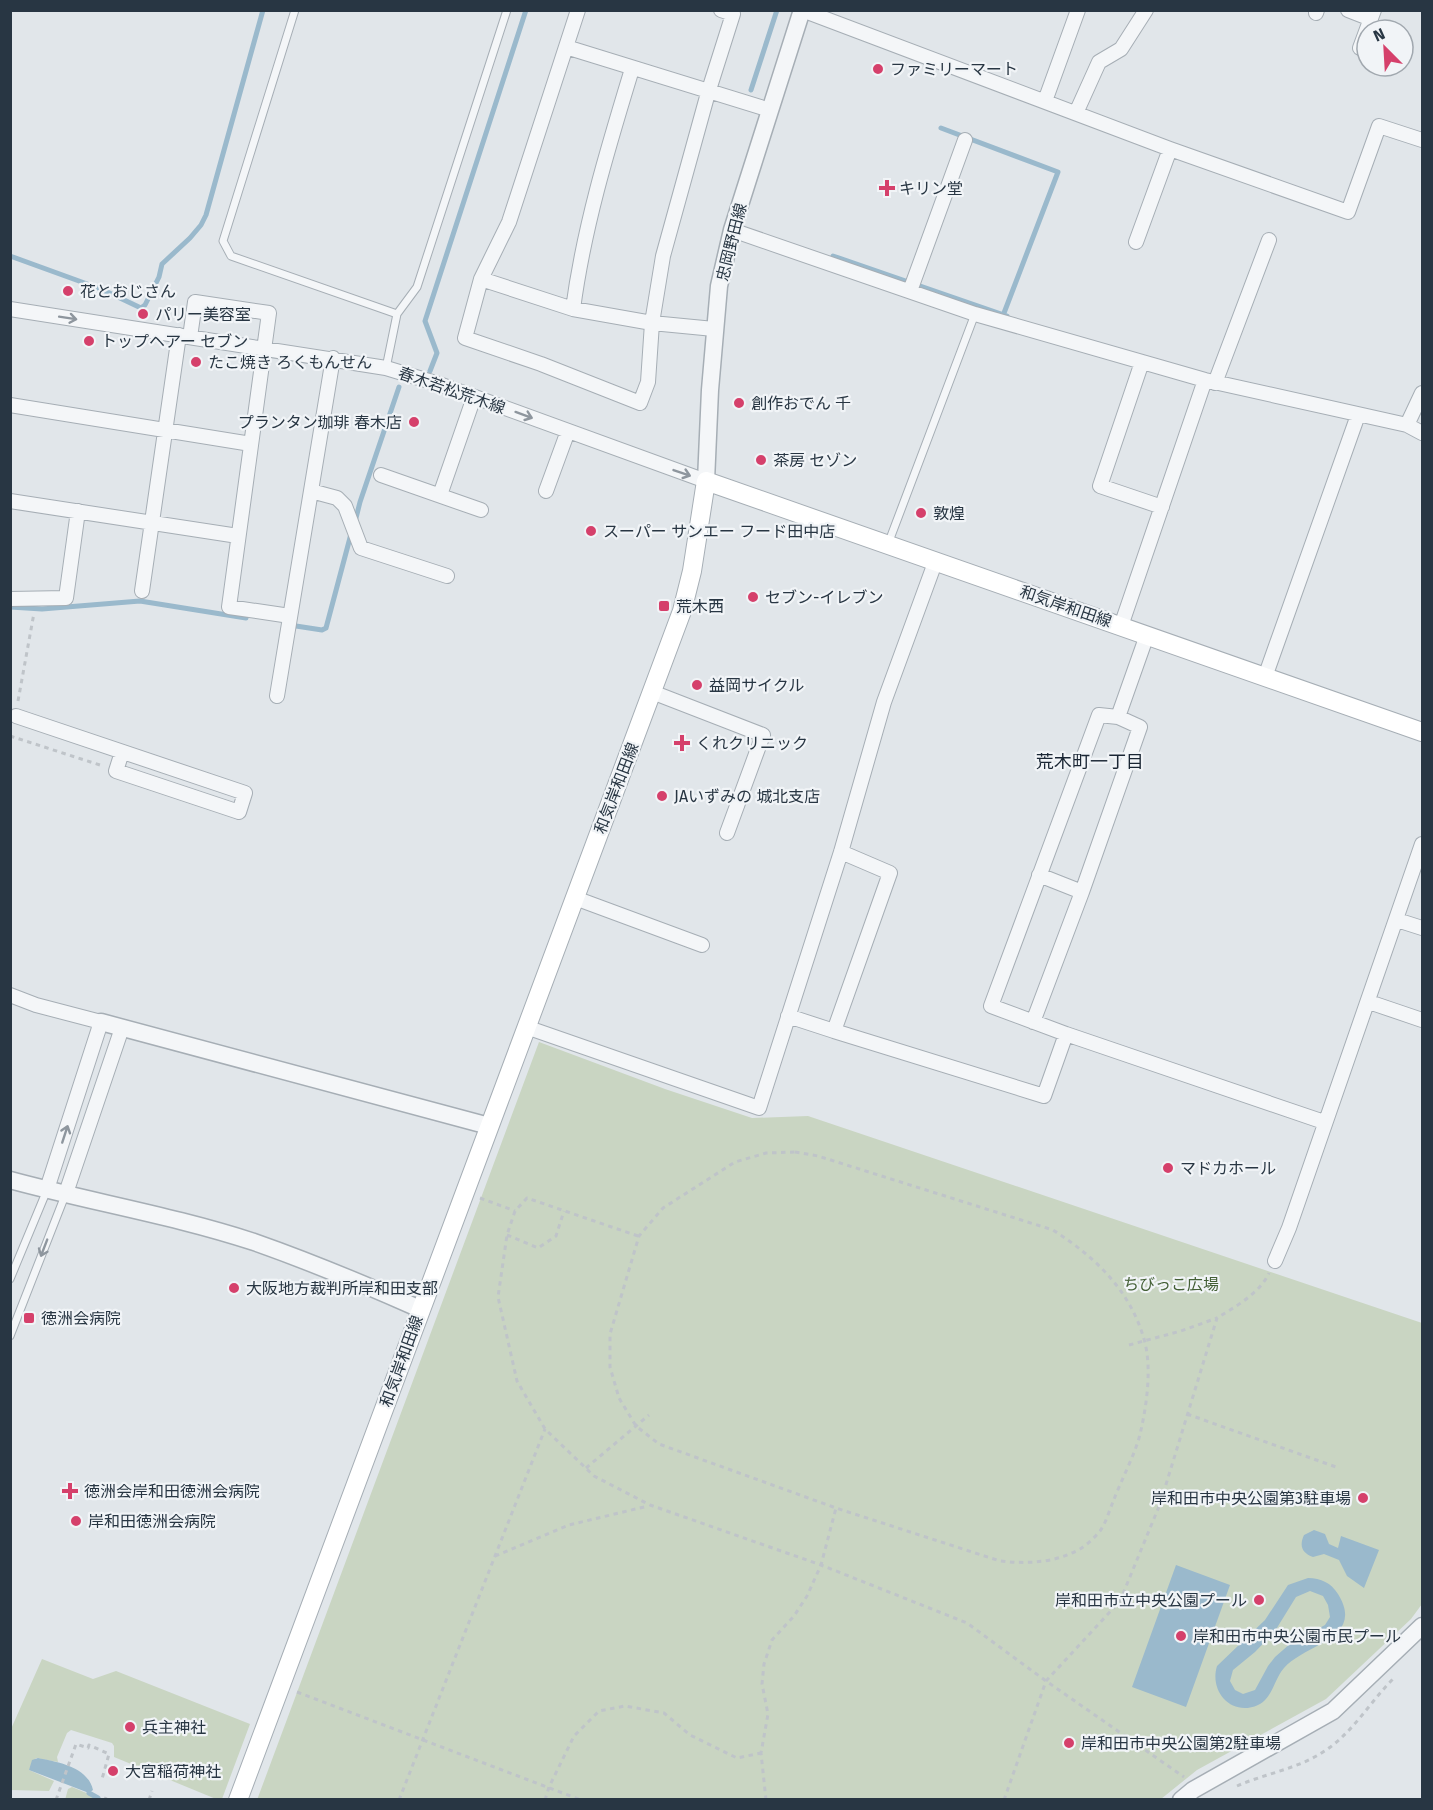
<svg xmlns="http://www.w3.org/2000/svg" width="1433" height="1810" font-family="'Fira Sans','Noto Sans JP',sans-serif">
<rect width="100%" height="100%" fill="#e1e6ea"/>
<path fill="#c9d5c2" d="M539 1042 665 1089 752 1118 808 1116 1422 1323V1604L1411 1619 1326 1699 1197 1770 1161 1799 257 1800Z
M42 1659 93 1679 116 1671 250 1724 222 1799H216L114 1757V1746L112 1743 71 1730 67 1733 57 1757 58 1762 36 1758 29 1770 54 1781 49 1791 11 1790V1729Z
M72 1787 96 1797V1799L65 1800 68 1789Z"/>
<path fill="#9ab9cc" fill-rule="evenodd" d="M1314 1530 1325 1534 1329 1544 1338 1548 1341 1536 1379 1550 1364 1588 1347 1576 1339 1560 1324 1554 1313 1557C1302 1553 1299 1546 1304 1535Z
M1176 1565 1230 1585 1186 1707 1132 1687Z
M1308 1578C1321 1578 1331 1583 1338 1594 1366 1639 1304 1644 1284 1668 1274 1679 1273 1698 1258 1705 1232 1717 1209 1692 1217 1666L1265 1620 1288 1585ZM1310 1591 1323 1596 1328 1605 1330 1617 1325 1625 1291 1643 1275 1657 1268 1666 1255 1690 1243 1694 1235 1690 1230 1681 1233 1670 1255 1652 1275 1631 1296 1597Z
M38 1758C58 1762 88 1767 93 1790L89 1793 29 1770 32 1760Z"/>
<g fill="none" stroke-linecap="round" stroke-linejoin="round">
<path stroke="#9ab9cc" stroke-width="5" d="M751 90 777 10
M941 128 1058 172 1004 313
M10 256 101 289 141 308 145 305 159 277 162 264 190 238 201 225 206 215 263 10
M833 256 1007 316
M430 371 437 353 425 321 526 10
M355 522 360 502 399 387
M10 607 42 609 140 601 246 618
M296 626 322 630 326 628 351 534
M89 1793 98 1798"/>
<g stroke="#a6aeb5" stroke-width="9">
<path id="service" d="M295 10 223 241 231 256 397 314
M386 368 397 314 417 287 507 10
M888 544 975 314
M10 1279 47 1190
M10 1336 66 1193"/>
</g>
<g stroke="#a6aeb5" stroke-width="16">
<path id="minor" d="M578 10 509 222 481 279 465 338 541 364 640 403 648 382 652 323 663 256 708 93 733 14 721 10
M802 10 1170 149 1348 212 1379 126 1422 140
M1348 10 1371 19
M1316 13 1317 10
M566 47 770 110
M1360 48 1374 10
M1045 101 1078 10
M1076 113 1099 62 1121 49 1146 10
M732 230 975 314 1205 380 1407 425 1422 433
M1136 242 1170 149
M481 279 573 309 652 323 714 329
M910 291 965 140
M10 309 386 368 442 385 706 481
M573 309C584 226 608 148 632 69
M190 337 195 302 269 313 229 607 290 616
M1142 362 1100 486 1162 507
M1215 383 1269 240
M10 405 251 444
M1407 425 1422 393
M381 475 481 510
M311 491 337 498 345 506 361 548 447 576
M546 491 568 431
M440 495 474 397
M10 501 238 536
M142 591 179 335
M10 599 66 598 78 511
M1121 626 1205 380
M1265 677 1358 415
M652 692 763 735 727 833
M277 696 333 358
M16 716 245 793 239 812 116 771 122 752
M1118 717 1147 635
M1039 875 1082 892
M575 898 702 945
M1397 920 1422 928
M10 995 36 1005 101 1022 47 1189
M1369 1002 1422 1020
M788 1016 834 1031 890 873 841 852
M1033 1022 1082 892 1140 727 1118 717 1099 715 991 1006 1066 1034
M526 1027 759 1108 841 852 884 702 936 560
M834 1031 1044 1096 1066 1034 1324 1122
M66 1193 122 1028
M1275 1261 1289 1228 1422 844"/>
</g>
<g stroke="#a6aeb5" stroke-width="19">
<path id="tertiary" d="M706 481 710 390 719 286 732 230 802 10
M101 1022 489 1126
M10 1180C91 1202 175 1216 254 1242 311 1262 366 1285 420 1309
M1181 1800 1193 1790 1333 1711 1422 1626"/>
</g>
<g stroke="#a6aeb5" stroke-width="20">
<path id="secondary" d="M238 1800 682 611 692 571 706 481 1422 732"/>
</g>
<path stroke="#bfc4c9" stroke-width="3" stroke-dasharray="4.5 4.5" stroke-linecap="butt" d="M18 701 34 613
M10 736 103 766
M795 1152 818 1156 1053 1230C1095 1257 1130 1290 1144 1339 1152 1366 1147 1403 1141 1430 1137 1451 1121 1480 1113 1502 1109 1511 1106 1523 1100 1531 1095 1537 1087 1545 1080 1549 1055 1563 1028 1564 1000 1561L836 1508 659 1444 636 1426 619 1398 610 1367V1334L639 1236 663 1208 735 1162 766 1153Z
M480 1198 515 1211
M507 1235 538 1248 556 1236 564 1211
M638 1236 527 1198 515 1211 507 1235 498 1297 517 1381 545 1429 594 1476 650 1505 821 1565 967 1623 1046 1681 1184 1777
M1129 1345 1181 1331 1217 1318
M1187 1414 1336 1467
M586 1468 649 1415
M495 1556 569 1525 648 1506
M297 1692 581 1800
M1237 1786C1264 1774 1297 1769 1323 1752 1352 1734 1369 1703 1393 1679
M56 1800 76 1744 88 1748 89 1745 109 1754 102 1779
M105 1800 106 1797
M149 1800 152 1791
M399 1800 545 1429
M545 1800 549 1787 574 1736 599 1711 625 1706 664 1713 690 1735 737 1758 761 1753
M766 1800 761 1753 768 1714 762 1684 764 1664 772 1640 794 1616 807 1596 821 1565 836 1508
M1004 1800 1046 1681 1120 1601 1160 1504 1217 1318C1235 1307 1260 1293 1269 1273"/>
<use href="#service" stroke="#f4f6f8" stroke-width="7"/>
<use href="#minor" stroke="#f4f6f8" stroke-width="14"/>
<use href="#tertiary" stroke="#f4f6f8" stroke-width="16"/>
<use href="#secondary" stroke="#fff" stroke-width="18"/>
</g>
<defs><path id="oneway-shaft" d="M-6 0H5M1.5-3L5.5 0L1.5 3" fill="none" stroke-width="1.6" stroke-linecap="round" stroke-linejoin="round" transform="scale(1.5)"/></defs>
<g stroke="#8e969e">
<use href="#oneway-shaft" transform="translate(68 318) rotate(9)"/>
<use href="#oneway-shaft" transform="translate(524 415) rotate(20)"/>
<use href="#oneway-shaft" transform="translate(682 473) rotate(19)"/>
<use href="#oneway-shaft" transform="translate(65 1134) rotate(-72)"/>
<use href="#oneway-shaft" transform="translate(44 1248) rotate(111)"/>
</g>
<g fill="#d5406b" stroke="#f1f4f7" stroke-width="2">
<circle cx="878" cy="69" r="6"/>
<path d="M884 179h6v6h6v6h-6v6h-6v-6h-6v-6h6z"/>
<circle cx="68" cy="291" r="6"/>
<circle cx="143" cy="314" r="6"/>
<circle cx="89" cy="341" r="6"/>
<circle cx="196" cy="362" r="6"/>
<circle cx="739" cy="403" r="6"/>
<circle cx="414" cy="422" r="6"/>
<circle cx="761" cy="460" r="6"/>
<circle cx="921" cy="513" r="6"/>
<circle cx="591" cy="531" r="6"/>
<circle cx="753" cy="597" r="6"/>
<rect x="658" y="600" width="12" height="12" rx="3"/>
<circle cx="697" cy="685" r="6"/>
<path d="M679 734h6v6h6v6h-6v6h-6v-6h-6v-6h6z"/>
<circle cx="662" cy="796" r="6"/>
<circle cx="1168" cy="1168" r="6"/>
<circle cx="234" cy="1288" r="6"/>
<rect x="23" y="1312" width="12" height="12" rx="3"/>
<path d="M67 1482h6v6h6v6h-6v6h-6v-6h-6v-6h6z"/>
<circle cx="1363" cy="1498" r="6"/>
<circle cx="76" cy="1521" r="6"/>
<circle cx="1259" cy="1600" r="6"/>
<circle cx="1181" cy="1636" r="6"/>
<circle cx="130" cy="1727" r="6"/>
<circle cx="1069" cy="1743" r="6"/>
<circle cx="113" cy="1771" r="6"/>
</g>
<g text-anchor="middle" stroke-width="4.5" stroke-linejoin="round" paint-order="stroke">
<g font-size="16" fill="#283643" stroke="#f1f4f7" text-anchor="start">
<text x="890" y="75">ファミリーマート</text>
<text x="899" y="194">キリン堂</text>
<text x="80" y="297">花とおじさん</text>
<text x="155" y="320">パリー美容室</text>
<text x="101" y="347">トップヘアー セブン</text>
<text x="208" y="368">たこ焼き ろくもんせん</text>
<text x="751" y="409">創作おでん 千</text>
<text x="402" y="428" text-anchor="end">プランタン珈琲 春木店</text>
<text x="773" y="466">茶房 セゾン</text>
<text x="933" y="519">敦煌</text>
<text x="603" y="537">スーパー サンエー フード田中店</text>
<text x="765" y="603">セブン-イレブン</text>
<text x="676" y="612">荒木西</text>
<text x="709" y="691">益岡サイクル</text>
<text x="696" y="749">くれクリニック</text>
<text x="674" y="802">JAいずみの 城北支店</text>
<text x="1180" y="1174">マドカホール</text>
<text x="246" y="1294">大阪地方裁判所岸和田支部</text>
<text x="41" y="1324">徳洲会病院</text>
<text x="84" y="1497">徳洲会岸和田徳洲会病院</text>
<text x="1351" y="1504" text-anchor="end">岸和田市中央公園第3駐車場</text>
<text x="88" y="1527">岸和田徳洲会病院</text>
<text x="1247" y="1606" text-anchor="end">岸和田市立中央公園プール</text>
<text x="1193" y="1642">岸和田市中央公園市民プール</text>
<text x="142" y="1733">兵主神社</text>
<text x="1081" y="1749">岸和田市中央公園第2駐車場</text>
<text x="125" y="1777">大宮稲荷神社</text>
</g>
<g font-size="16" fill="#283643" stroke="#f1f4f7">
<text transform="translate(731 242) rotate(-76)" y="6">忠岡野田線</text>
<text transform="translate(452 390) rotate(19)" y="6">春木若松荒木線</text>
<text transform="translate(1066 606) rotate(19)" y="6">和気岸和田線</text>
<text transform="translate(616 788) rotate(-69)" y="6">和気岸和田線</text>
<text transform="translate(401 1361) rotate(-70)" y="6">和気岸和田線</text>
</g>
<g font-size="16" fill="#435f35" stroke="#f1f4f7">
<text x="1171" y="1290">ちびっこ広場</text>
</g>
<g font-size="18" fill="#1a2634" stroke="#f1f4f7">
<text x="1090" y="768">荒木町一丁目</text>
</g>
</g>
<rect width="1433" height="1810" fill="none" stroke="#283643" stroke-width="24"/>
<g transform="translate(1385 48) rotate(336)"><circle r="28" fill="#f1f4f7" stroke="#a1a8af" stroke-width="1.5"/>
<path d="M0-4.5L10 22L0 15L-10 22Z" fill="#d5406b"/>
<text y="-9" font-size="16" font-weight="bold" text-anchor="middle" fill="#283643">N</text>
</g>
</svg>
